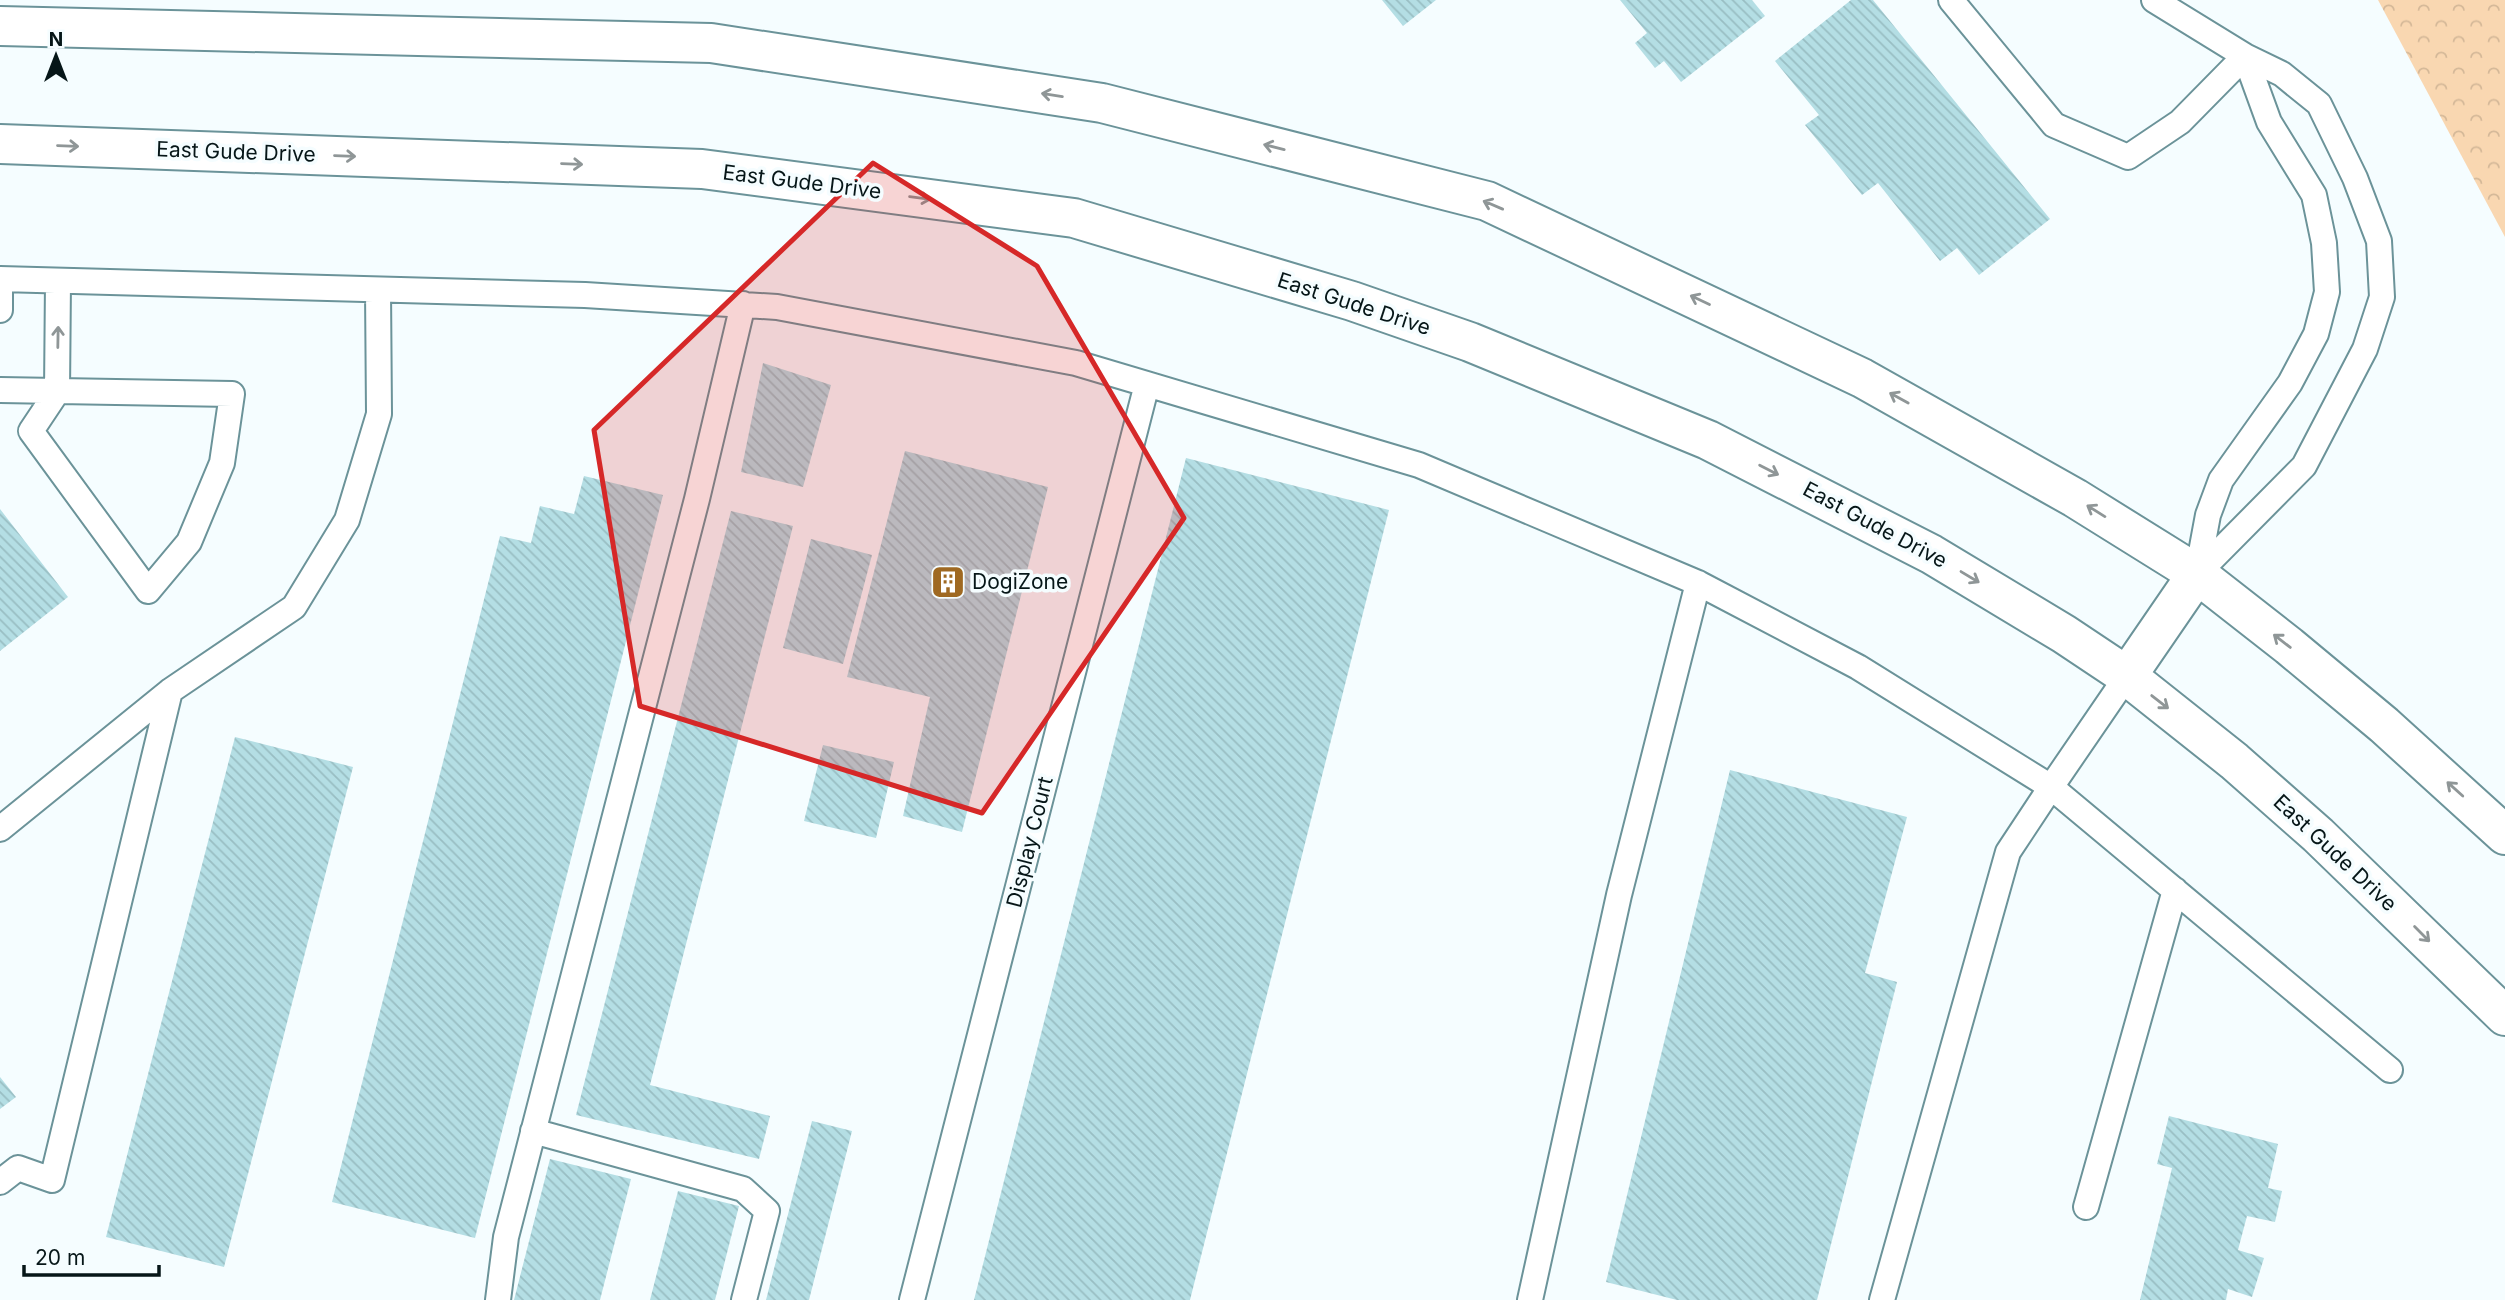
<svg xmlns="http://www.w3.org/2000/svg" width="2505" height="1300" font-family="Inter,sans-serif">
<defs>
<pattern id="forest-crowns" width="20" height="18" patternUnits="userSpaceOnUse" patternTransform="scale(1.75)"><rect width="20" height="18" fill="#f9d7b1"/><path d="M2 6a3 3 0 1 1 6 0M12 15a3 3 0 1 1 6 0" fill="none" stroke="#d4b898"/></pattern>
<pattern id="building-back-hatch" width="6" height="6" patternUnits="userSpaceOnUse" patternTransform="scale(1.75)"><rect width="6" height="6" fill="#b4dee4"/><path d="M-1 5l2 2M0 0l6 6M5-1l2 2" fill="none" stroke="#99bec3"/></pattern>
</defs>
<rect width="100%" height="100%" fill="#f5fdff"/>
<path fill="url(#forest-crowns)" d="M2378 0H2505V237Z"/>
<path fill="url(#building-back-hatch)" d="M1382 0H1436L1403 26Z
M1620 0H1752L1765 16 1681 82 1664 61 1655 68 1635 43 1647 33Z
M1851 0H1873L2050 219 1979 275 1957 248 1940 261 1878 183 1862 195 1805 125 1819 115 1775 61Z
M763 363 831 385 803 487 741 472Z
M905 451 1048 487 962 832 903 816 930 697 847 677Z
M1186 458 1389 510 1190 1300H974Z
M584 476 663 495 475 1238 332 1202 500 536 531 543 540 506 574 514Z
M0 509 68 597 0 651Z
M731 511 793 526 650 1085 770 1116 759 1159 576 1115Z
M811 539 872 555 843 664 783 648Z
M235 737 353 767 224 1267 106 1237Z
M823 745 894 762 876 838 804 821Z
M1730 770 1907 817 1865 973 1897 982 1817 1300H1677L1606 1282Z
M0 1077 16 1097 0 1109Z
M2169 1116 2278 1144 2268 1188 2282 1191 2275 1222 2247 1216 2238 1250 2264 1258 2252 1297 2228 1289 2226 1300H2140L2172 1168 2157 1164Z
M812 1121 852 1131 809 1300H766Z
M550 1159 631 1179 600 1300H514Z
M678 1191 739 1206 715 1300H650Z"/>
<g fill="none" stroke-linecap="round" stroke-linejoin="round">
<g stroke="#6b9399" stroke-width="28">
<path id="service" d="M1951 0 2054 125 2128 157 2180 122 2245 56 2154 0
M2245 56 2282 74 2319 104 2355 178 2379 241 2382 297 2365 349 2304 466 2197 574 2208 515 2221 480 2290 383 2316 334 2327 292 2324 243 2314 195 2269 122Z
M0 279 585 295 777 307 1076 363 1419 465 1698 583 1858 667 2051 787 2127 676
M0 310V279
M0 390 232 394 222 463 189 542 148 591 31 431 57 392 58 281
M0 829 170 691 294 607 347 520 379 414 378 290
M533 1131 743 1189 767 1211 744 1300
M0 1182 18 1168 52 1180 170 691
M2086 1207 2175 890
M498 1300 506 1237 697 499 743 304
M912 1300 1147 384
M1530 1300 1619 895 1698 583
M1882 1300 2008 852 2051 787 2390 1070"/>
</g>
<g stroke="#6b9399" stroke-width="42">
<path id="secondary" d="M0 26 711 43 1102 103 1487 201 1862 378 2075 498 2197 574 2289 646 2384 725 2505 835
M0 144 702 169 1074 218 1352 301 1470 342 1708 440 1931 554 2064 634 2127 676 2234 761 2318 835 2505 1016
M2127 676 2197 574"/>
</g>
<use href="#service" stroke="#fff" stroke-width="24"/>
<use href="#secondary" stroke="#fff" stroke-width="38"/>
</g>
<defs><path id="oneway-shaft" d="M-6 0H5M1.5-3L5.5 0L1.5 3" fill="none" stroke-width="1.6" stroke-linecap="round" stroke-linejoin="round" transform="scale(1.75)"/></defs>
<g stroke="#8f9697">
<use href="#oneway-shaft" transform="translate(1052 95) rotate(-171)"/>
<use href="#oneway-shaft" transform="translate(68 146) rotate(2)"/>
<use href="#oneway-shaft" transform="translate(1274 147) rotate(-166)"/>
<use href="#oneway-shaft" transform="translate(345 156) rotate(2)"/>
<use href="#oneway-shaft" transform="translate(572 164) rotate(2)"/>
<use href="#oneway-shaft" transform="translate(920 198) rotate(7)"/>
<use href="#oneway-shaft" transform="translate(1493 205) rotate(-157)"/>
<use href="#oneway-shaft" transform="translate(1700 300) rotate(-155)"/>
<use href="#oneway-shaft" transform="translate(58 337) rotate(-89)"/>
<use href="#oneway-shaft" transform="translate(1899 398) rotate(-151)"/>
<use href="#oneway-shaft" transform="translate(1769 470) rotate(27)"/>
<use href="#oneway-shaft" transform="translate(2096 511) rotate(-148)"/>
<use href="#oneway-shaft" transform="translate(1970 577) rotate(31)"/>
<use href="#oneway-shaft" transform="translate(2282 641) rotate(-142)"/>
<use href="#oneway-shaft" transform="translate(2160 702) rotate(38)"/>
<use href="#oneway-shaft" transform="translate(2455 789) rotate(-138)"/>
<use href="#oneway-shaft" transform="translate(2422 934) rotate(45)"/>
</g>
<path fill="#d62828" fill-opacity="0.2" stroke="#d62828" stroke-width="5" stroke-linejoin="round" d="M873 163 1037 266 1184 518 982 813 640 706 594 430Z"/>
<defs>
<g id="building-square" transform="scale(1.75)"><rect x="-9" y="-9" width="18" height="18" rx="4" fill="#9f6922" stroke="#f5fdff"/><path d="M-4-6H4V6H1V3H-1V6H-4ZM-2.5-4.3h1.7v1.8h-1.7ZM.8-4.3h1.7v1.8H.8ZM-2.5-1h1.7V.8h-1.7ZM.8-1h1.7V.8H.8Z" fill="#fff"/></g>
</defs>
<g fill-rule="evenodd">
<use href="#building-square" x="948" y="582"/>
</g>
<g text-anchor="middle" stroke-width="7" stroke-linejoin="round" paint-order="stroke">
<g font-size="21" fill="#061618" stroke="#f5fdff">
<text transform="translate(236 152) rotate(2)" y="7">East Gude Drive</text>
<text transform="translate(802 182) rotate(7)" y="7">East Gude Drive</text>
<text transform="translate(1354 304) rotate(18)" y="7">East Gude Drive</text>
<text transform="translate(1875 525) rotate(28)" y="7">East Gude Drive</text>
<text transform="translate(1030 842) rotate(-76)" y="7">Display Court</text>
<text transform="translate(2335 853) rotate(43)" y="7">East Gude Drive</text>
</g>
<g font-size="21" fill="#061618" stroke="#f5fdff" text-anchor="start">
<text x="972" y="589">DogiZone</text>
</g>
</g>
<g transform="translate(56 56)" stroke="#f5fdff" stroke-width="5" paint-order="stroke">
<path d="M0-5L12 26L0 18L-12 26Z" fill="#061618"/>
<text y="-10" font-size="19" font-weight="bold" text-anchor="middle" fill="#061618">N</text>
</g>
<path d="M24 1265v10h135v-10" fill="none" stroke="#061618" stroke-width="3.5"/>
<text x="35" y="1265" font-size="21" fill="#061618" stroke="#f5fdff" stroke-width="5" paint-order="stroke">20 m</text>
</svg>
